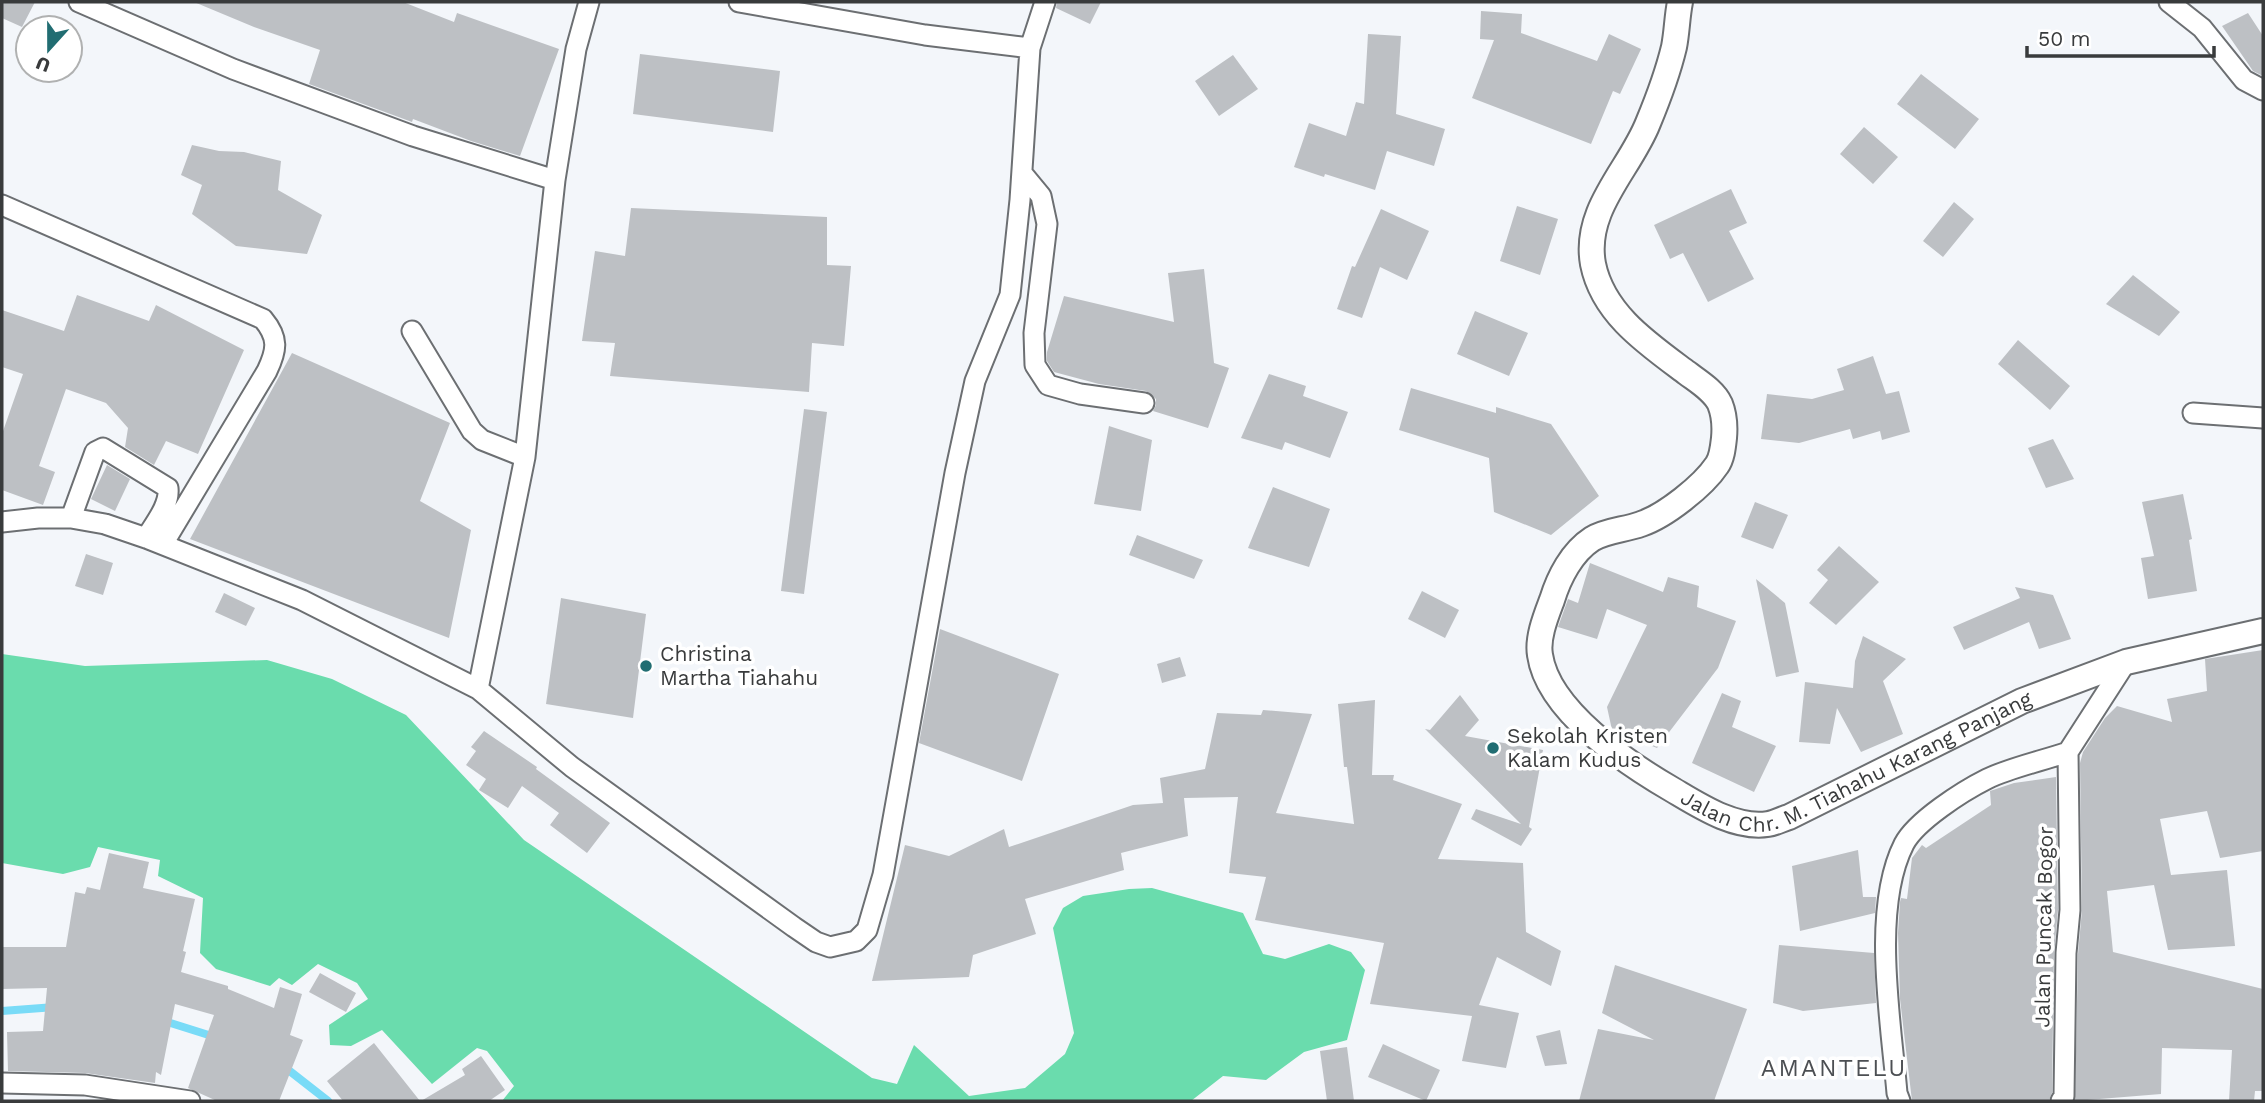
<svg xmlns="http://www.w3.org/2000/svg" width="2265" height="1103" font-family="'Work Sans',sans-serif">
<rect width="100%" height="100%" fill="#f3f6fa"/>
<path fill="#6adcad" d="M2 654 85 666 267 660 332 679 406 715 524 840 872 1078 897 1084 914 1045 969 1096 1025 1088 1065 1054 1074 1033 1053 928 1063 908 1083 896 1129 889 1152 888 1243 913 1263 954 1285 959 1329 944 1351 952 1365 970 1347 1040 1304 1052 1266 1080 1223 1076 1191 1101H502L514 1086 487 1051 477 1048 432 1084 382 1030 351 1046 330 1045 329 1025 368 999 357 983 318 964 292 985 279 978 270 986 216 969 200 953 203 898 158 876 160 860 98 847 90 867 63 874 2 863Z"/>
<g fill="none" stroke-linecap="round" stroke-linejoin="round">
<path stroke="#79dbf7" stroke-width="8" d="M2 1011 55 1007
M161 1020 215 1037
M282 1065 328 1101"/>
</g>
<path fill="#bdc0c4" d="M2 2H35L22 27 2 18Z
M194 2H403L454 22 457 13 559 49 520 156 471 141 413 119 412 122 309 84 320 50 254 27Z
M1057 2H1101L1090 24 1056 8Z
M1481 11 1522 14 1521 33 1597 61 1609 34 1641 49 1620 94 1613 91 1591 144 1472 98 1494 40 1480 39Z
M2248 13 2263 36V76L2253 71 2222 26Z
M1368 34 1401 36 1396 114 1445 129 1434 166 1387 151 1375 190 1325 174 1324 177 1294 167 1309 123 1346 136 1356 102 1364 104Z
M640 54 780 71 773 132 633 114Z
M1233 55 1258 89 1219 116 1195 81Z
M1921 74 1979 119 1955 149 1897 104Z
M1864 127 1898 157 1873 184 1840 154Z
M192 145 219 151 244 152 281 161 278 190 322 215 307 254 236 246 192 214 202 185 181 175Z
M1731 189 1747 223 1729 231 1754 279 1708 302 1683 253 1670 259 1654 225Z
M1954 202 1974 219 1943 257 1923 241Z
M1517 206 1558 219 1540 275 1500 261Z
M631 208 827 217V265L851 266 844 346 812 343 809 392 610 376 615 343 582 341 595 251 625 256Z
M1381 209 1429 231 1407 280 1380 267 1362 318 1337 309 1352 266 1355 267Z
M1204 269 1214 363 1229 368 1208 428 1153 411 1156 405V399L1146 391 1099 384 1054 372 1047 361V352L1064 296 1174 322 1168 273Z
M2133 275 2180 312 2159 336 2106 304Z
M77 295 149 321 156 305 244 350 198 454 166 441 154 465 125 447 128 428 106 403 66 389 39 466 55 472 43 505 2 490V434L23 374 2 367V310L64 331Z
M1475 311 1528 333 1509 376 1457 354Z
M2018 340 2070 386 2050 410 1998 364Z
M292 353 450 423 420 501 471 530 449 638 190 539Z
M1873 356 1886 394 1899 391 1910 432 1882 440 1880 431 1853 439 1850 429 1799 443 1761 439 1767 394 1812 399 1844 390 1837 369Z
M1269 374 1306 386 1303 396 1348 412 1330 458 1285 442 1282 450 1241 438Z
M1411 388 1496 413V407L1551 424 1599 496 1551 535 1494 512 1489 458 1399 430Z
M804 409 827 412 804 594 781 591Z
M1109 426 1152 440 1141 511 1094 504Z
M2053 439 2074 479 2046 488 2028 448Z
M107 465 130 479 115 511 91 499Z
M1273 487 1330 509 1309 567 1248 548Z
M2183 494 2192 539 2189 540 2197 591 2148 599 2141 558 2154 556 2142 502Z
M1755 502 1788 515 1773 549 1741 537Z
M1137 535 1203 560 1194 579 1129 555Z
M1839 546 1879 582 1836 625 1809 603 1828 580 1817 570Z
M86 554 113 563 103 595 75 586Z
M1590 563 1663 592 1668 577 1699 586 1697 607 1736 621 1718 668 1657 748 1612 730 1607 707 1647 625 1607 609 1597 639 1558 627 1568 599 1578 603Z
M1756 579 1785 603 1799 672 1776 677Z
M2015 587 2053 595 2071 639 2039 649 2029 622 1964 650 1953 627 2020 598Z
M1422 591 1459 610 1445 638 1408 619Z
M224 593 255 608 246 626 215 612Z
M561 598 646 614 633 718 546 704Z
M940 629 1059 674 1022 781 919 743Z
M1863 636 1906 659 1883 681 1903 734 1861 752 1837 708 1830 744 1799 742 1805 682 1853 688 1855 661Z
M2263 650V851L2220 858 2207 811 2160 819 2171 875 2227 870 2235 946 2168 950 2154 885 2107 891 2113 952 2263 989 2262 1091H2255L2254 1101H2229L2232 1050 2162 1048 2161 1094 2075 1101 2078 954 2082 910 2080 763 2083 752 2105 718 2117 706 2172 722 2167 699 2207 691 2205 659Z
M1180 657 1186 676 1162 683 1157 664Z
M1722 693 1741 701 1732 727 1776 746 1754 792 1692 763Z
M1460 695 1479 720 1465 736 1543 750 1529 827 1532 829 1521 846 1471 819 1476 809 1521 824 1425 729 1430 730Z
M1375 700 1372 775H1394L1393 780 1462 804 1438 859 1523 863 1526 932 1561 951 1551 986 1497 957 1479 1005 1519 1013 1506 1068 1462 1061 1472 1016 1370 1004 1384 943 1255 920 1266 877 1229 873 1238 797 1184 798 1188 836 1121 853 1124 870 1025 899 1036 934 973 955 969 977 872 981 905 845 949 856 1004 829 1009 847 1133 805 1163 803 1160 778 1205 769 1217 713 1261 715 1263 710 1312 714 1276 813 1354 824 1347 767H1344L1338 704Z
M484 731 537 767 536 769 610 823 587 853 550 825 559 813 522 786 508 808 479 790 486 779 466 765 476 751 471 747Z
M2056 777 2058 910 2054 953 2052 1093 2049 1100 1912 1101 1900 999 1898 933 1900 902 1901 898 1907 899 1912 858 1922 845 1926 848 1991 805 1990 791 2014 783Z
M1858 850 1863 897H1876L1875 913 1800 931 1792 866Z
M109 853 149 862 143 888 195 899 183 951 186 952 181 972 228 986V989L274 1008 280 987 302 994 290 1035 303 1040 279 1101H217L188 1088 214 1015 175 1004 161 1075 156 1072 155 1083 85 1073 8 1071 7 1032 43 1031 47 988 2 989V947H66L75 892 85 894 87 887 100 890Z
M1779 945 1874 953 1876 1003 1803 1011 1773 1003Z
M1615 965 1747 1009 1714 1101H1579L1598 1029 1654 1040 1602 1013Z
M320 973 356 993 346 1012 309 992Z
M1560 1030 1567 1064 1545 1066 1536 1036Z
M374 1043 420 1101H343L327 1081Z
M1383 1044 1440 1070 1426 1101 1368 1077Z
M1347 1047 1354 1101H1327L1320 1051Z
M481 1056 505 1090 489 1101H421L465 1075 462 1069Z"/>
<g fill="none" stroke-linecap="round" stroke-linejoin="round">
<g stroke="#6c6f72" stroke-width="23">
<path id="minor" d="M79 2 233 69 413 136 555 180
M589 2 576 49 555 180 525 457 478 689 572 767 794 927 816 942 830 947 856 941 867 930 883 875 955 473 975 381 1010 295 1020 200 1030 48 1045 2
M739 2 925 35 1030 48
M2169 2 2202 28 2244 80 2263 90
M1022 173 1041 196 1047 224 1034 333 1035 365 1048 385 1080 394 1144 403
M2 205 263 319C279 338 277 350 267 371L163 544
M412 331 472 431 482 440 525 457
M2193 413 2263 418
M71 518 95 452 103 448 168 488C170 505 155 523 146 538
M2 522 38 518H71L105 524 146 538 302 600 478 689
M2 1083 85 1085 190 1101
M1900 1101 1897 1093C1891 1022 1871 909 1904 844 1916 821 1963 791 1987 779 2012 767 2042 761 2068 752
M2061 1101 2064 1096 2066 953 2070 910 2068 752 2126 662"/>
</g>
<g stroke="#6c6f72" stroke-width="28">
<g id="tertiary">
<path id="s1" d="M1680 2C1677 17 1677 32 1674 47 1668 72 1658 99 1648 123 1630 169 1583 209 1593 264 1603 314 1648 344 1687 373 1699 382 1714 391 1720 404 1724 414 1725 427 1724 438 1723 447 1722 458 1717 465 1703 486 1665 516 1641 524 1625 530 1607 530 1592 539 1572 552 1559 577 1552 600 1546 616 1537 638 1540 655 1548 711 1628 764 1673 790 1700 806 1735 829 1768 824 1775 823 1782 819 1789 817L2022 701 2126 662 2263 631"/>
</g>
</g>
<use href="#minor" stroke="#fff" stroke-width="19"/>
<use href="#tertiary" stroke="#fff" stroke-width="24"/>
</g>
<g fill="#216d72" stroke="#fff" stroke-width="2.5">
<circle cx="646" cy="666" r="7"/>
<circle cx="1493" cy="748" r="7"/>
</g>
<g text-anchor="middle" stroke-width="7" stroke-linejoin="round" paint-order="stroke">
<g font-size="21" fill="#393b3c" stroke="#fff" text-anchor="start">
<text x="660" y="661">Christina<tspan x="660" dy="24">Martha Tiahahu</tspan></text>
<text x="1507" y="743">Sekolah Kristen<tspan x="1507" dy="24">Kalam Kudus</tspan></text>
</g>
<g font-size="21" fill="#393b3c" stroke="#fff">
<text dy="7" stroke="none"><textPath href="#s1" startOffset="1214">Jalan Chr. M. Tiahahu Karang Panjang</textPath></text>
<text transform="translate(2044 927) rotate(-89)" y="7">Jalan Puncak Bogor</text>
</g>
<g font-size="24" letter-spacing="2" fill="#4c4f53" stroke="#fff">
<text x="1834" y="1076">AMANTELU</text>
</g>
</g>
<rect width="2265" height="1103" fill="none" stroke="#393b3c" stroke-width="7"/>
<g transform="translate(49 49) rotate(201)"><circle r="33" fill="#ffffff" stroke="#b0b1b1" stroke-width="2"/>
<path d="M0-5L12 26L0 18L-12 26Z" fill="#216d72"/>
<text y="-10" font-size="19" font-weight="bold" text-anchor="middle" fill="#393b3c">U</text>
</g>
<path d="M2027 46v10h187v-10" fill="none" stroke="#393b3c" stroke-width="3.5"/>
<text x="2038" y="46" font-size="21" fill="#393b3c" stroke="#ffffff" stroke-width="5" paint-order="stroke">50 m</text>
</svg>
